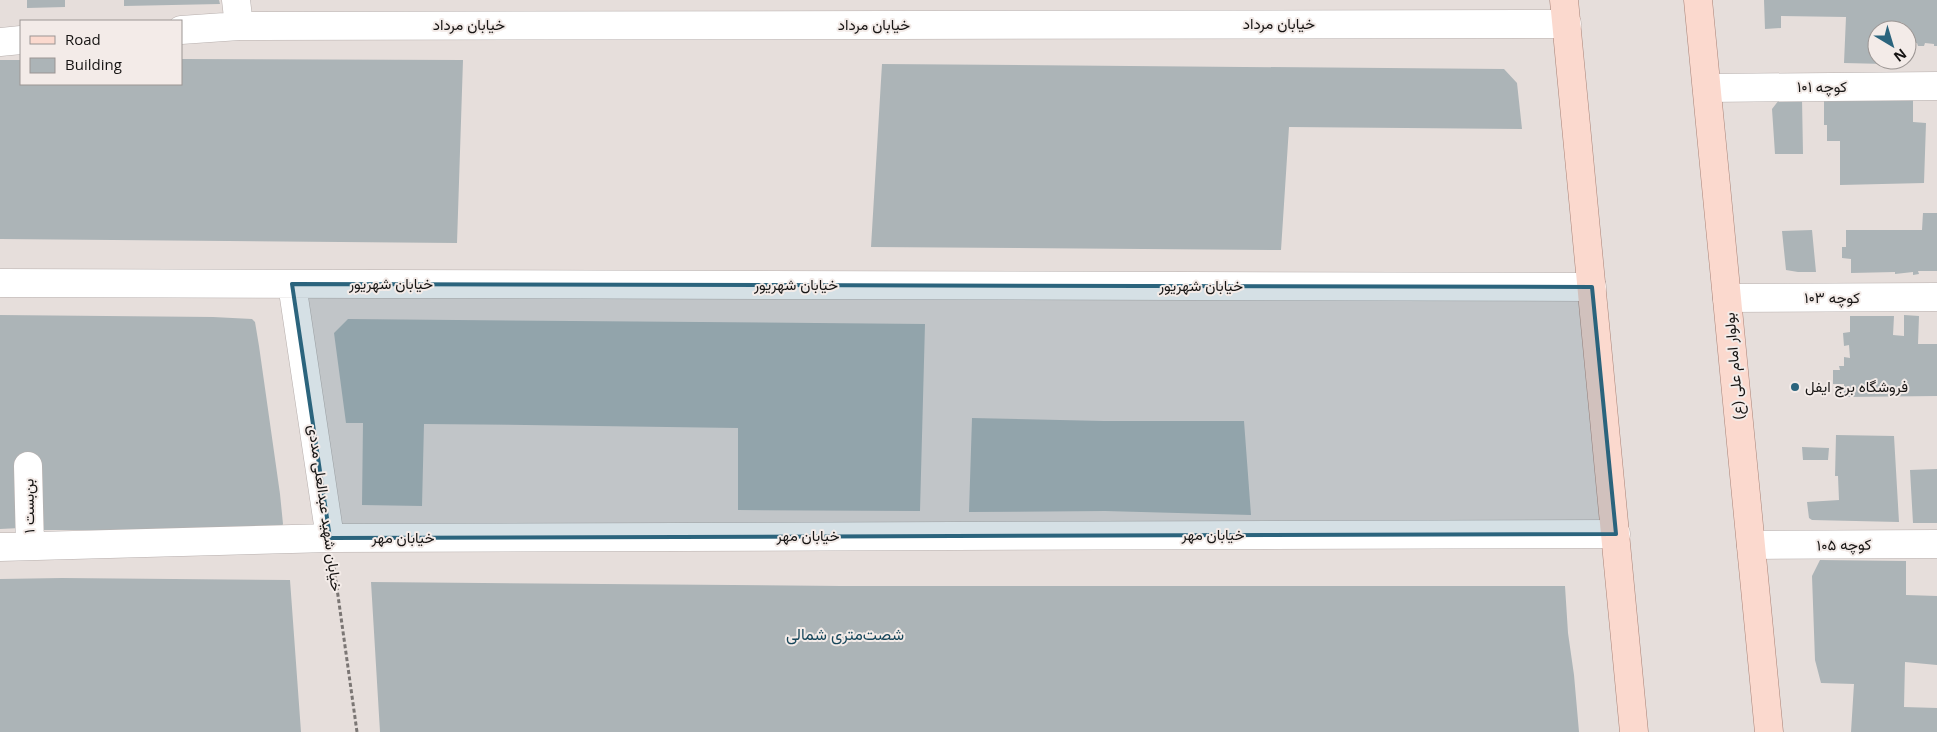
<svg xmlns="http://www.w3.org/2000/svg" width="1937" height="732" font-family="'Open Sans',Vazirmatn,sans-serif">
<rect width="100%" height="100%" fill="#e6dedb"/>
<path fill="#acb4b7" d="M27 0H65V7L27 8Z
M124 0H219L220 4 124 6Z
M1764 0H1937V46H1934V44L1925 43 1924 46H1918L1917 43H1907V30H1877V60H1886V64L1844 63 1846 17 1781 16V28L1765 29Z
M181 59 463 60 457 243 0 239V60H21V84H181Z
M882 64 1504 69 1517 83 1522 129 1289 127 1281 250 871 247Z
M1802 99 1803 154H1775L1772 109 1779 100Z
M1824 99H1913V122L1926 123 1924 183 1840 185V141H1827V125H1824Z
M1923 213H1937V271H1918L1919 274 1913 275V272L1895 274V272L1851 273V259L1842 258V247H1846V230H1922Z
M1812 230 1816 272H1798L1786 270 1782 231Z
M0 315 213 317 252 319 255 322 259 346 280 494 283 524 280 530H32L31 454H19L20 528 0 529Z
M1904 315 1919 316 1918 344H1937V396L1844 397V384H1833V370H1840L1839 366H1844V357L1850 358 1849 345 1844 346 1843 333 1850 332V316H1894L1893 335 1904 336Z
M348 319 925 324 920 511 738 510V428L526 425 424 424 422 506 362 505 363 423H346L334 333Z
M972 418 1104 421H1244L1251 515 1105 511 969 512Z
M1836 435 1894 436 1899 522 1812 520 1809 518 1807 502 1839 500 1838 476H1835Z
M1802 447 1829 448 1828 460H1803Z
M1937 469V523H1913L1910 470Z
M1820 560 1906 561V595L1937 596V665L1905 662 1904 707 1937 708V732H1851L1854 684 1821 683 1815 660 1812 576Z
M62 578 290 580 301 732H0V579Z
M371 582 841 586H1565L1568 633 1574 675 1579 732H380Z"/>
<g fill="none" stroke-linecap="round" stroke-linejoin="round">
<g stroke="#b7afad" stroke-width="29">
<path id="minor" d="M236 0 239 26
M181 30 239 26 1567 24
M0 42 21 40
M1707 88 1937 86
M0 283 1592 287
M292 284 330 538
M1727 298 1937 297
M28 466 30 546
M1751 545 1937 544
M0 547 330 538 1616 534"/>
</g>
<g stroke="#a98378" stroke-width="29">
<path id="primary" d="M1564 0 1634 732
M1698 0 1769 732"/>
</g>
<path stroke="#7b7674" stroke-width="3" stroke-dasharray="4 2.5" stroke-linecap="butt" d="M334 567 357 732"/>
<use href="#minor" stroke="#fff" stroke-width="28"/>
<use href="#primary" stroke="#fbd9ce" stroke-width="28"/>
</g>
<path fill="#2b647d" fill-opacity="0.2" stroke="#2b647d" stroke-width="4" stroke-linejoin="round" d="M292 284 1592 287 1616 534 330 538Z"/>
<circle fill="#2b647d" stroke="#f3ebe8" stroke-width="2" cx="1795" cy="387" r="5"/>
<g text-anchor="middle" stroke-width="4" stroke-linejoin="round" paint-order="stroke">
<g font-size="15" fill="#161413" stroke="#f3ebe8">
<text x="1279" y="29">خیابان مرداد</text>
<text x="469" y="30">خیابان مرداد</text>
<text x="874" y="30">خیابان مرداد</text>
<text x="1822" y="92">کوچه ۱۰۱</text>
<text x="391" y="289">خیابان شهریور</text>
<text x="796" y="290">خیابان شهریور</text>
<text x="1201" y="291">خیابان شهریور</text>
<text x="1832" y="303">کوچه ۱۰۳</text>
<text transform="translate(1734 366) rotate(-95)" y="5">بولوار امام علی (ع)</text>
<text transform="translate(29 506) rotate(-91)" y="5">بن‌بست ۱</text>
<text transform="translate(325 508) rotate(82)" y="5">خیابان شهید عبدالعلی مددی</text>
<text x="1213" y="540">خیابان مهر</text>
<text x="808" y="541">خیابان مهر</text>
<text x="403" y="543">خیابان مهر</text>
<text transform="translate(1844 545) rotate(-1)" y="5">کوچه ۱۰۵</text>
</g>
<g font-size="15" fill="#161413" stroke="#f3ebe8" text-anchor="start">
<text x="1805" y="392">فروشگاه برج ایفل</text>
</g>
<g font-size="16" fill="#17465a" stroke="#f3ebe8">
<text x="845" y="640">شصت‌متری شمالی</text>
</g>
</g>
<rect x="20" y="20" width="162" height="65" fill="#f3ebe8" stroke="#9b9593"/>
<rect x="30" y="36" width="25" height="8" fill="#fbd9ce" stroke="#9b9593"/>
<text x="65" y="45" font-size="15" fill="#161413">Road</text>
<rect x="30" y="58" width="25" height="15" fill="#acb4b7" stroke="#9b9593"/>
<text x="65" y="70" font-size="15" fill="#161413">Building</text>
<g transform="translate(1892 45) rotate(142)"><circle r="24" fill="#f3ebe8" stroke="#9b9593"/>
<path d="M0-4L9 19L0 12L-9 19Z" fill="#2b647d"/>
<text y="-8" font-size="14" font-weight="bold" text-anchor="middle" fill="#161413">N</text>
</g>
</svg>
